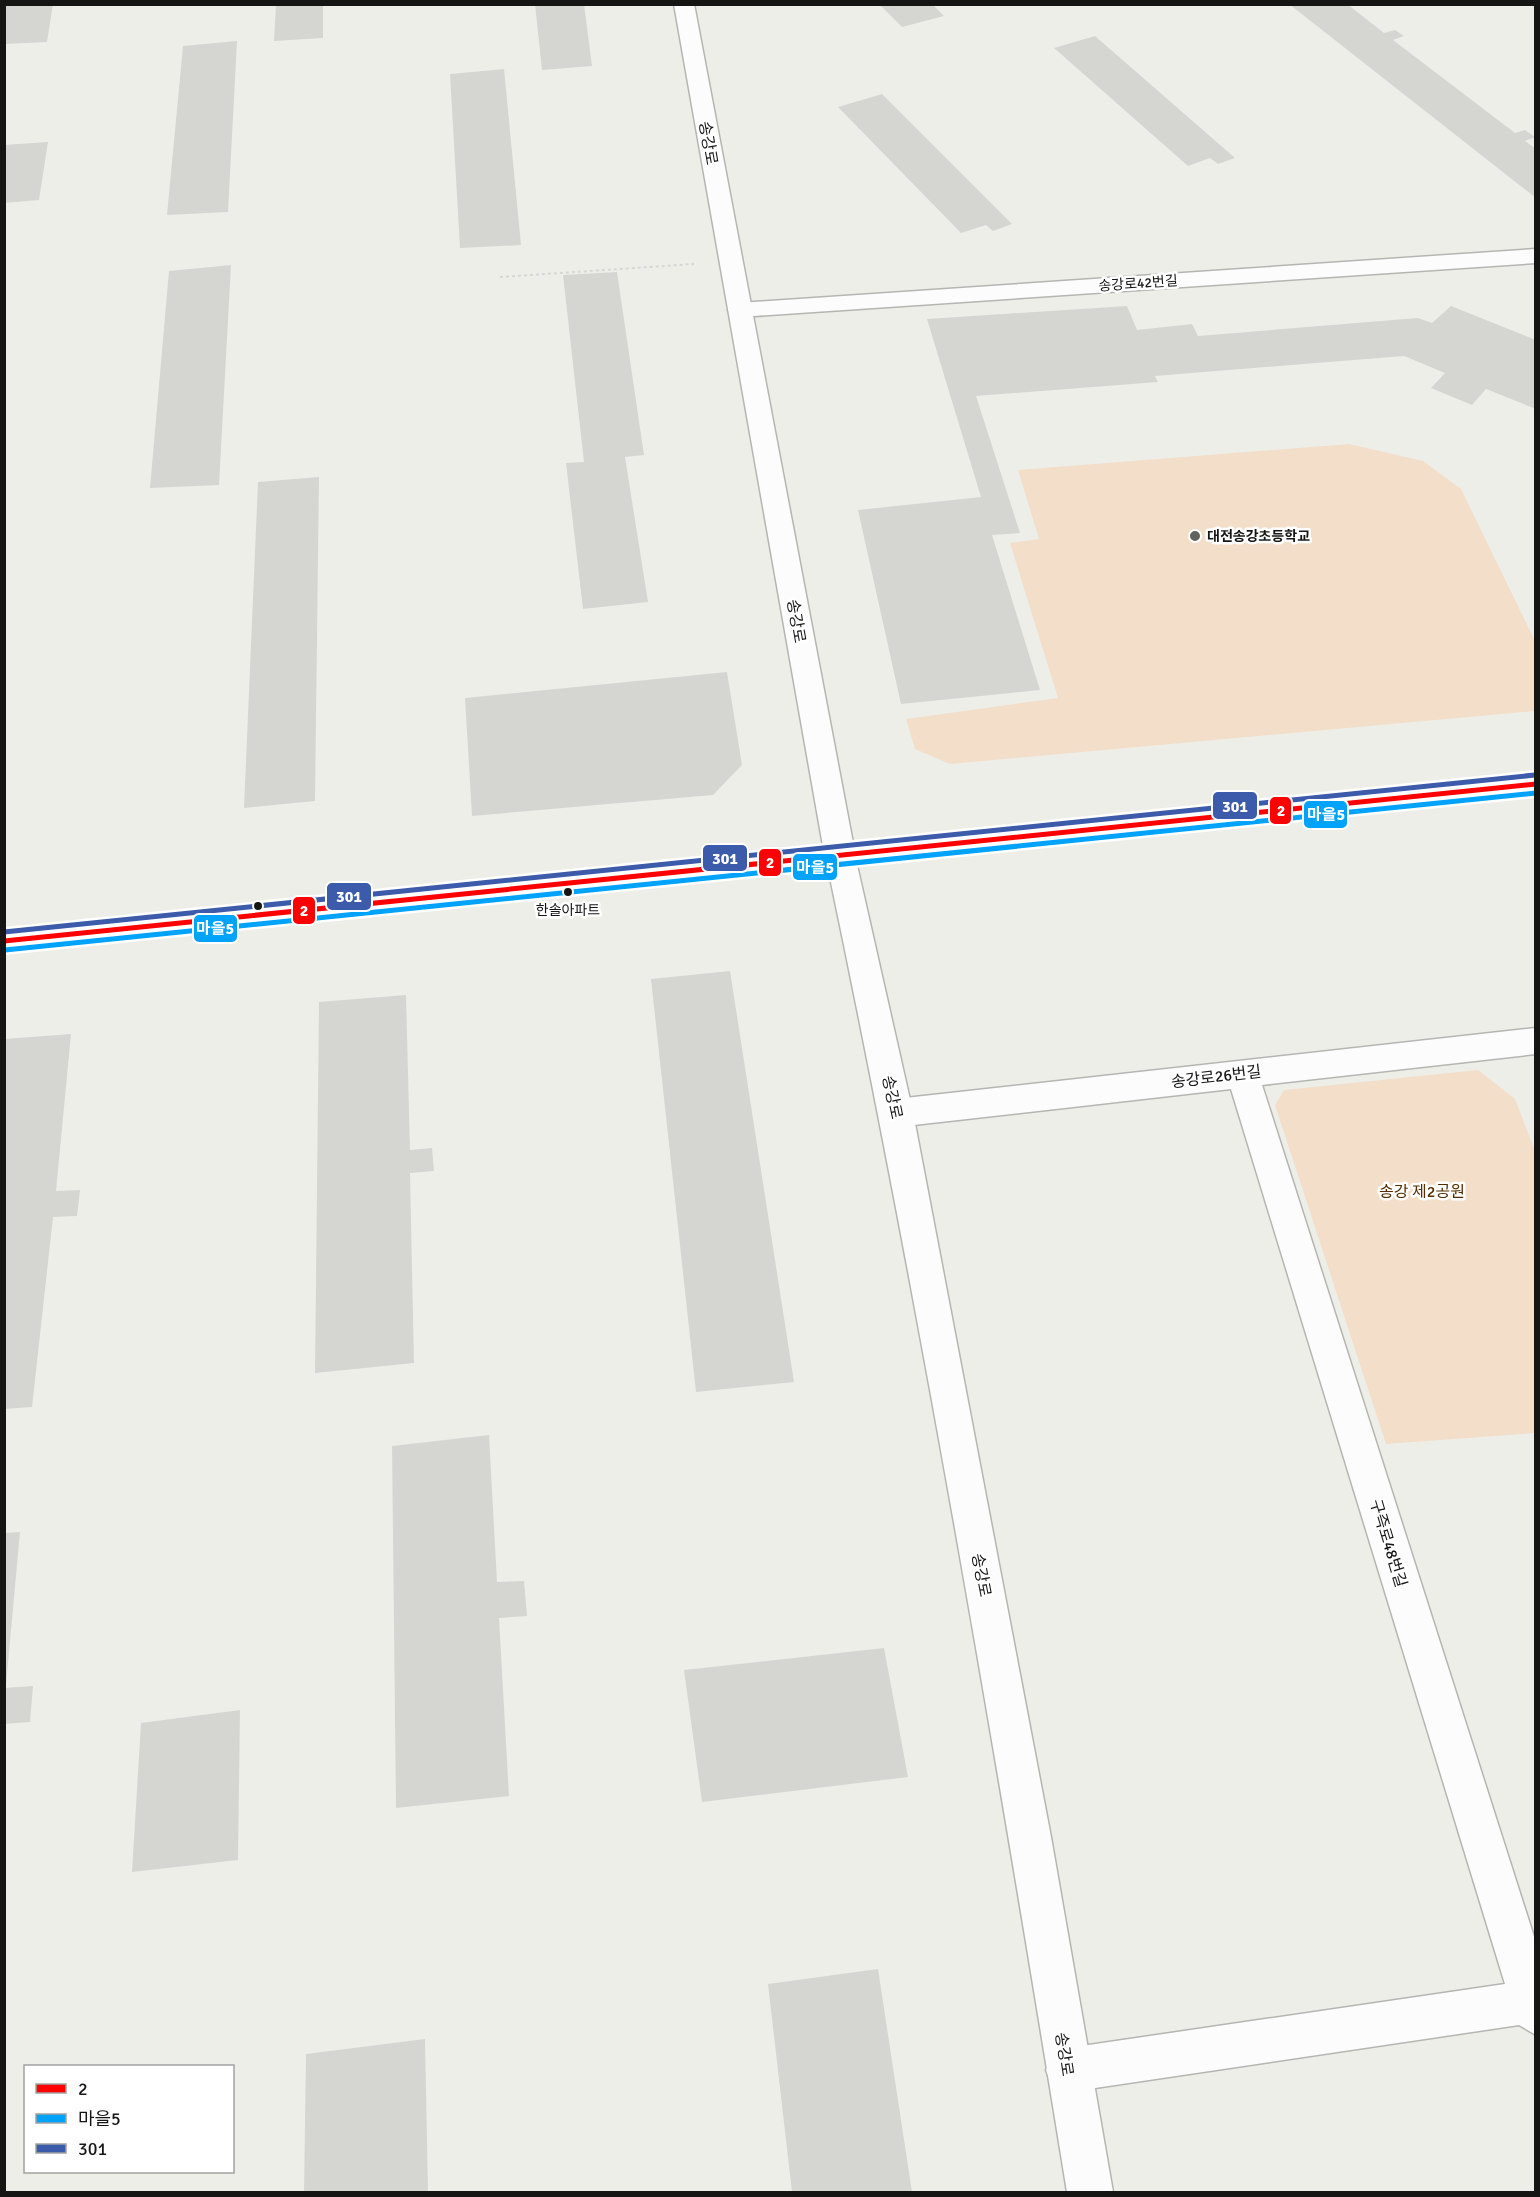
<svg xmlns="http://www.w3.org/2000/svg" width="1540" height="2197" font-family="Signika,'Noto Sans KR',sans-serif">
<rect width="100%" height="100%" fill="#eeeee9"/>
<path fill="#f2dec9" d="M1349 444 1423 461 1461 489 1535 641V711L950 764 915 749 906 719 1058 698 1010 543 1039 539 1018 470Z
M1478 1070 1515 1099 1535 1151V1433L1386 1444 1275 1105 1284 1090Z"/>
<path fill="#d5d6d2" d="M4 4H53L47 42 4 44Z
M276 4H323V38L274 41Z
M535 4H584L592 66 542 70Z
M879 4H932L944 16 902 27Z
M1289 4H1347L1384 33 1395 30 1404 36 1393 40 1515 133 1525 130 1535 137 1525 141 1536 149V198Z
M1095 36 1235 158 1218 164 1210 158 1188 166 1054 48Z
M237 41 228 212 167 215 183 46Z
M504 69 521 245 460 248 450 74Z
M882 94 1012 224 993 231 986 225 961 233 838 107Z
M48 142 39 200 4 203V145Z
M231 265 219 485 150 488 169 271Z
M617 272 644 455 625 457 648 602 583 609 566 463 584 462 563 275Z
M1127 306 1137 330 1192 324 1198 336 1418 318 1432 323 1451 306 1536 340V409L1486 389 1472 405 1431 388 1445 373 1404 356 1155 376 1158 382 976 396 1020 533 992 535 1040 690 901 704 858 510 981 497 927 319Z
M319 477 315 801 244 808 258 482Z
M727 672 742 765 713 795 472 816 465 698Z
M730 971 794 1382 696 1392 651 979Z
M406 995 410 1150 432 1148 434 1171 410 1173 414 1363 315 1373 319 1002Z
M71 1034 56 1191 80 1190 77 1216 53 1217 32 1407 4 1409V1039Z
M489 1435 497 1582 524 1581 527 1616 499 1618 509 1796 396 1808 392 1446Z
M20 1532 6 1685H4V1533Z
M884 1648 908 1777 702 1802 684 1670Z
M33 1686 30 1722 4 1724V1688Z
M240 1710 238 1860 132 1872 141 1723Z
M878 1969 912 2192H792L768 1984Z
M425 2039 428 2192H304L306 2054Z"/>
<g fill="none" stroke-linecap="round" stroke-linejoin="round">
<g stroke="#b5b5b2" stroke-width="3">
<path id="street" d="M1536 249V263L740 317 732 315 728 310 732 305 740 303Z
M1536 1028V1054L1262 1085 1536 1943V2035L1519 2025 1068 2092 1052 2086 1046 2070 1052 2054 1068 2048 1505 1984 1231 1089 896 1127 884 1123 879 1113 884 1103 896 1099Z"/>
</g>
<g stroke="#b5b5b2" stroke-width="3">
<path id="secondary" d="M674 4H694L853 843 1536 773V795L857 865 913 1113 1051 1837 1113 2192H1067C995 1749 920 1307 828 868L4 953V929L823 846Z"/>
</g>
<path stroke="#d6d6d5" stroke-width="2" stroke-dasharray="3 3" stroke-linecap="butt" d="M500 277 694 264"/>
<use href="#street" fill="#fcfcfc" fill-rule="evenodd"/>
<use href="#secondary" fill="#fcfcfc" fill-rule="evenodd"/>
<g stroke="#fff" stroke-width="10">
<path id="bus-1" d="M4 941 1536 784"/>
</g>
<g stroke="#fff" stroke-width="10">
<path id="bus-2" d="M5 950 1536 793"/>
</g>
<g stroke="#fff" stroke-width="10">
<path id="bus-3" d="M4 932 1535 775"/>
</g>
<use href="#bus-1" stroke="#f00" stroke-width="5"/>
<use href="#bus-2" stroke="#00a3fb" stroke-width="5"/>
<use href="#bus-3" stroke="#3d5bab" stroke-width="5"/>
</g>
<circle fill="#61625e" stroke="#fff" stroke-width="2" cx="1195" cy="536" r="6"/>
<g fill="#151613" stroke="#fff" stroke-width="2">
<circle cx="568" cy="892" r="5"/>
<circle cx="258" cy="906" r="5"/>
</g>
<g text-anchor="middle" stroke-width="5" stroke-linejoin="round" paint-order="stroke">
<g font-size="14" fill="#151613" stroke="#fff">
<text transform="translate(1138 283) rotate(-4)" y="5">송강로42번길</text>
</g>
<g font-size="14" font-weight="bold" fill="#151613" stroke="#fff" text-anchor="start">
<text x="1207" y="541">대전송강초등학교</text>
</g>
<g font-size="14" fill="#151613" stroke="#fff">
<text x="568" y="915">한솔아파트</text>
</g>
<g font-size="16" fill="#151613" stroke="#fff">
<text transform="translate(709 143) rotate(80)" y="6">송강로</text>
<text transform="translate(797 621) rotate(80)" y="6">송강로</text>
<text transform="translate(1216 1076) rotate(-7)" y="6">송강로26번길</text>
<text transform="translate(893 1097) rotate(78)" y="6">송강로</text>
<text transform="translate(1389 1543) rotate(73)" y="6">구즉로48번길</text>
<text transform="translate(982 1575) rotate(79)" y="6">송강로</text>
<text transform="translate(1065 2054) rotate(81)" y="6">송강로</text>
</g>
<g font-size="16" fill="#562e00" stroke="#fff">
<text x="1422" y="1197">송강 제2공원</text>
</g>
</g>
<g stroke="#fff" stroke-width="2">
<rect x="1212" y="791" width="46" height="29" rx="6" fill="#3d5bab"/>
<rect x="1269" y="796" width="23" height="29" rx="6" fill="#f00"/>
<rect x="1303" y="800" width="45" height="29" rx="6" fill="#00a3fb"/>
<rect x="702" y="844" width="46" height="28" rx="6" fill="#3d5bab"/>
<rect x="758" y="848" width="24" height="29" rx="6" fill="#f00"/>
<rect x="792" y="853" width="46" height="28" rx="6" fill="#00a3fb"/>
<rect x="326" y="882" width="46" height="29" rx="6" fill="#3d5bab"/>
<rect x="292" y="896" width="24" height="29" rx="6" fill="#f00"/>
<rect x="193" y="914" width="45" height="29" rx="6" fill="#00a3fb"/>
</g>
<g font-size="16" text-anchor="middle" font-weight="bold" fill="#fff">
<text x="1235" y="812">301</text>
<text x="1281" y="816">2</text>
<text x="1326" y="820">마을5</text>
<text x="725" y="864">301</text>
<text x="770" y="868">2</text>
<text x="815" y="873">마을5</text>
<text x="349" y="902">301</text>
<text x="304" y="916">2</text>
<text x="215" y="934">마을5</text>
</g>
<rect width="1540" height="2197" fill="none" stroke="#151613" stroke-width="12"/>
<rect x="24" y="2065" width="210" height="108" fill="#ffffff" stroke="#a1a2a1" stroke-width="1.5"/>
<rect x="36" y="2084" width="30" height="9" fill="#ff0000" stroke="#a1a2a1" stroke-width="1.5"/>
<text x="78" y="2095" font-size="18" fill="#151613">2</text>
<rect x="36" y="2114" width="30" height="9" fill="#00a3fb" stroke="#a1a2a1" stroke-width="1.5"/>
<text x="78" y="2125" font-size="18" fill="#151613">마을5</text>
<rect x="36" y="2144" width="30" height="9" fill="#3d5bab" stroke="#a1a2a1" stroke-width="1.5"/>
<text x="78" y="2155" font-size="18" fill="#151613">301</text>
</svg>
